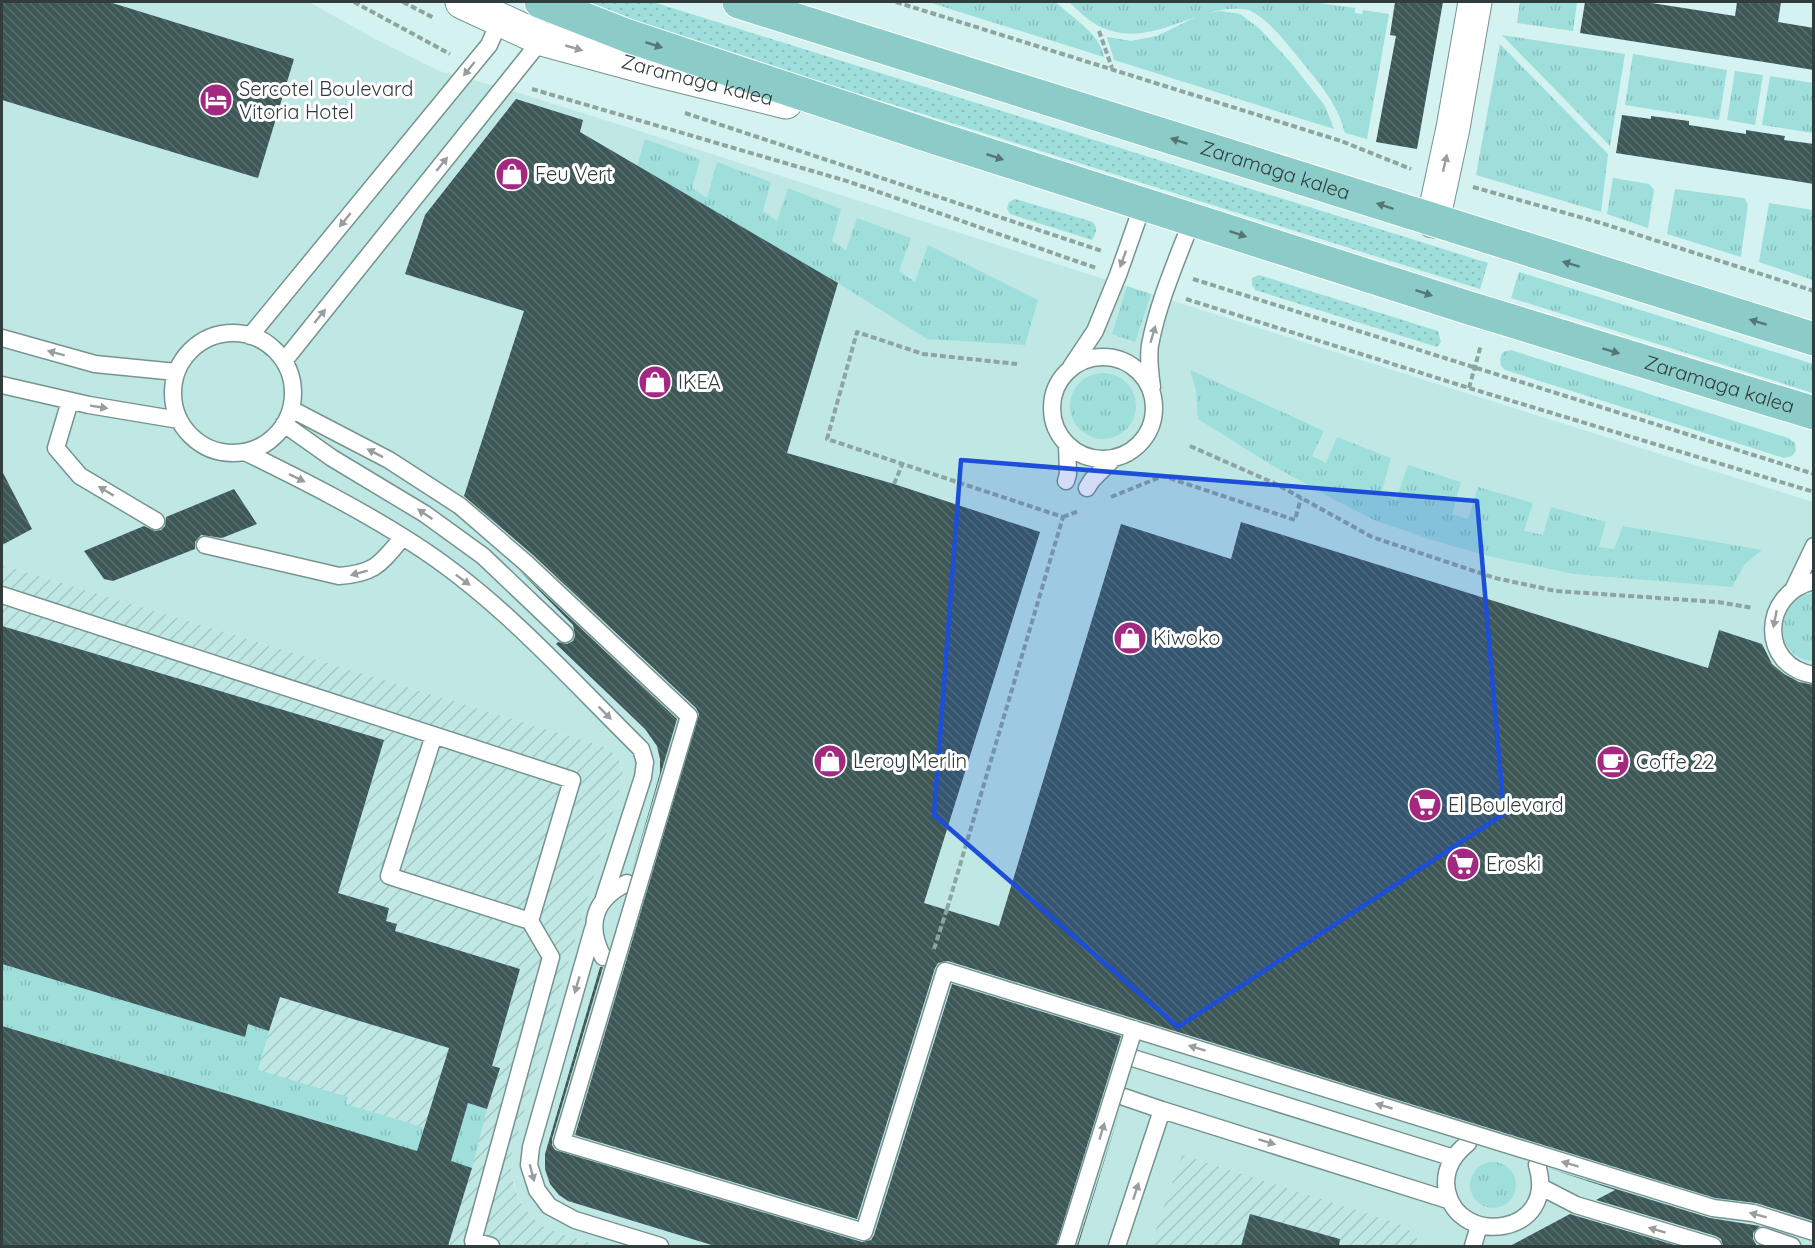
<svg xmlns="http://www.w3.org/2000/svg" width="1815" height="1248" font-family="Quicksand,sans-serif">
<defs>
<pattern id="industrial-furrows" width="10" height="10" patternUnits="userSpaceOnUse" patternTransform="scale(1.5)"><rect width="10" height="10" fill="#bfe8e5"/><path d="M-1 1l2-2M0 10L10 0M9 11l2-2" fill="none" stroke="#a4c8c5"/></pattern>
<pattern id="grass-tufts" width="24" height="20" patternUnits="userSpaceOnUse" patternTransform="scale(1.5)"><rect width="24" height="20" fill="#9ededb"/><path d="M3 7l-1-3M5 7V3M7 7l1-3M15 17l-1-3M17 17v-4M19 17l1-3" fill="none" stroke="#88bfbd"/></pattern>
<pattern id="park-dots" width="8" height="8" patternUnits="userSpaceOnUse" patternTransform="scale(1.5)"><rect width="8" height="8" fill="#9ededb"/><path d="M2 2h.1M6 6h.1" fill="none" stroke="#88bfbd" stroke-width="1.8" stroke-linecap="round"/></pattern>
<pattern id="building-back-hatch" width="6" height="6" patternUnits="userSpaceOnUse" patternTransform="scale(1.5)"><rect width="6" height="6" fill="#3d5857"/><path d="M-1 5l2 2M0 0l6 6M5-1l2 2" fill="none" stroke="#576e6d"/></pattern>
</defs>
<rect width="100%" height="100%" fill="#d3f2f0"/>
<path fill="#bfe8e5" d="M2 2H309L375 39 439 71 503 88 630 128 1151 294 1813 502V1246H1424L1410 1231 1182 1156 1150 1246H601L546 1229 531 1216 519 1201 511 1170V1156L621 785 623 769 618 759 610 750 602 746 2 565Z"/>
<path fill="url(#industrial-furrows)" d="M2 565 602 746 610 750 618 759 623 770 621 785 511 1156V1170L514 1185 519 1201 531 1216 546 1229 601 1246H2Z
M1182 1155 1397 1223 1410 1231 1424 1246H1150Z"/>
<path fill="url(#grass-tufts)" d="M928 2H1056C1073 19 1100 33 1104 57Z
M1069 2H1311L1355 8V13L1362 14 1363 10 1389 14 1367 139 1345 133C1337 102 1318 82 1298 57 1284 40 1269 20 1249 10 1197 0 1152 54 1097 25 1086 19 1078 10 1069 2Z
M1520 2H1577L1573 31 1517 23Z
M1221 11 1240 14 1260 29 1292 64 1325 106 1334 129 1114 60 1107 37 1131 41 1157 36 1202 14Z
M1502 35 1625 54 1610 146Z
M1500 44 1608 154 1601 212 1476 175Z
M1633 54 1727 70 1719 120 1625 105Z
M1735 71 1763 75 1755 125 1727 120Z
M1770 76 1813 83V133L1762 125Z
M645 139 700 159 692 188 707 198 717 162 771 182 763 211 777 221 788 188 841 209 832 241 846 250 857 218 911 238 899 271 915 282 928 245 1038 300 1025 345 927 339 838 283 637 166Z
M1613 178 1649 184 1654 190 1648 228 1607 214Z
M1675 189 1744 198 1748 204 1741 257 1667 234Z
M1769 203 1813 210V280L1759 262Z
M1519 272 1813 364V393L1511 298Z
M1127 286 1151 294 1135 342 1112 334Z
M1511 350 1788 438 1795 443 1796 451 1792 456 1784 458 1505 370 1501 366 1500 359 1503 352Z
M1190 370 1324 431 1312 456 1326 463 1337 437 1391 458 1381 494 1396 500 1408 465 1461 482 1452 514 1468 519 1478 487 1533 503 1524 531 1543 535 1551 507 1606 522 1599 547 1614 549 1623 526 1762 550 1745 564 1732 587 1574 574 1488 556 1432 540 1374 520 1335 500 1275 467 1198 419 1196 390Z
M1070 406a33 33 0 1 1 66 0a33 33 0 1 1-66 0Z
M1813 593V661C1772 658 1772 598 1813 593Z
M2 964 244 1036 248 1024 269 1031 258 1070 348 1097 346 1104 458 1138 468 1103 487 1109 472 1168 2 1026Z
M1470 1185a23 23 0 1 1 46 0a23 23 0 1 1-46 0Z"/>
<path fill="url(#park-dots)" d="M578 2H653L1488 263 1480 289 697 43Z
M1015 199 1093 222C1098 228 1096 234 1092 240L1010 214 1007 209 1009 202Z
M1259 275 1438 331 1441 342 1437 347 1255 290 1252 285V278Z"/>
<path fill="url(#building-back-hatch)" d="M2 2H109L294 59 258 178 2 100Z
M1395 2H1443L1417 149 1376 142 1396 36 1390 35Z
M1585 2H1645L1735 16 1737 2H1781L1778 22 1814 28V70L1580 33Z
M516 99 583 120 580 132 838 283 787 453 894 484 1040 532 924 903 999 926 1121 524 1231 559 1241 522 1708 668 1719 630 1762 644 1772 664 1784 674 1799 682 1814 685V1221L1756 1203 1715 1198 948 961 938 963 935 968 857 1219 575 1135 699 714 696 708 533 555 464 496 524 311 405 274 425 215Z
M1622 115 1651 119V116L1689 121V125L1746 134V130L1765 133 1785 136 1784 140 1814 144V184L1616 153Z
M2 471 32 529 2 545Z
M234 489 257 524 222 538 201 535 195 542V549L113 581 104 579 84 551 144 526 155 531 161 530 165 526 166 517Z
M519 570 677 719 631 874 660 773V759L657 746 645 729 556 644 558 642 567 644 573 641 575 636 573 625Z
M2 626 384 740 338 893 389 908 386 921 397 924 395 931 520 969 492 1066 500 1068 487 1109 468 1103 451 1161 472 1168 448 1246H2V1026L417 1151 449 1048 280 997 269 1031 248 1024 245 1037 2 964Z
M600 967H603L552 1139V1145L555 1150 862 1242 871 1240 874 1235 952 984 1121 1036 1056 1246H715L568 1201 559 1195 550 1184 545 1169V1154Z
M1121 1107 1078 1246H1077Z
M1548 1168 1710 1218 1760 1226 1753 1233V1239L1757 1246H1723L1721 1239 1716 1236 1596 1200 1615 1190Z
M1250 1214 1340 1239 1339 1246H1241Z
M1570 1214 1573 1215 1678 1246H1510Z"/>
<g fill="none" stroke-linecap="round" stroke-linejoin="round">
<g stroke="#769391" stroke-width="19">
<path id="service" d="M173 393a60 60 0 1 1 120 0a60 60 0 1 1-120 0Z
M250 336 489 45 500 20
M2 338 95 364 176 372
M1052 408a51 51 0 1 1 102 0a51 51 0 1 1-102 0Z
M284 361 542 39
M1071 367 1095 331 1118 275 1143 204
M2 385 89 405 179 420
M1152 387C1150 373 1148 359 1150 345 1158 302 1177 260 1192 220
M70 401 56 448 80 476 156 521
M291 409 389 460 460 506
M284 424 332 458 425 514 483 556 565 634
M245 452C302 480 360 509 414 544 500 599 569 678 641 749L645 762 643 777 604 898
M1066 481 1068 474 1067 445
M1087 488 1092 480 1113 459
M205 545 339 576C376 573 380 564 403 537
M1814 581C1760 593 1759 667 1814 675
M1794 588 1814 546
M2 595 572 780 530 921 389 876 434 735
M593 929 531 1147 529 1165 537 1190 549 1206 575 1220 660 1246
M603 957C586 925 594 899 627 883
M1136 1059 1454 1158
M1124 1097 1162 1110
M1468 1143C1453 1155 1443 1171 1447 1191 1459 1248 1559 1235 1537 1165
M1541 1187 1576 1205 1713 1246
M1763 1236 1792 1246
M491 1246 473 1241 551 957 530 921
M1117 1246 1162 1110 1448 1200
M1473 1246 1478 1229"/>
</g>
<g stroke="#769391" stroke-width="35">
<g id="minor">
<path id="s1" d="M462 2 542 39 660 71 786 102"/>
<path d="M1433 221 1453 128 1475 2"/>
</g>
</g>
<g stroke="#fff" stroke-width="35">
<g id="primary">
<path id="s2" d="M541 2 628 36 939 139 1466 307 1814 413"/>
<path id="s3" d="M739 2 1814 339"/>
</g>
</g>
<path stroke="#8da4a2" stroke-width="4" stroke-dasharray="6 3" stroke-linecap="butt" d="M354 2 450 54
M403 2 434 18
M896 2 1341 141 1411 169
M1099 31 1112 68
M532 89 850 182 1096 268
M685 113 1102 251
M1473 187 1601 223 1814 291
M1193 279 1814 474
M1186 299 1469 388 1814 492
M1469 388 1481 345
M1190 446 1276 484 1372 537 1495 578 1556 591 1718 602 1753 608
M894 484 902 465
M1111 497 1163 476 1295 520 1301 498
M1063 517 1079 511
M947 909 1063 517 827 439 857 332 923 354 1017 364"/>
<use href="#service" stroke="#fff" stroke-width="16"/>
<use href="#minor" stroke="#fff" stroke-width="33"/>
<use href="#primary" stroke="#8bcbc8" stroke-width="33"/>
<g stroke="#769391" stroke-width="19" stroke-linecap="butt">
<path id="service-bridge" d="M460 506 526 563 689 716 562 1142 864 1232 945 971 1713 1208 1753 1213 1814 1232
M1066 1246 1134 1029"/>
</g>
<path stroke="#8da4a2" stroke-width="4" stroke-dasharray="6 3" stroke-linecap="butt" d="M934 949 947 909"/>
<use href="#service-bridge" stroke="#fff" stroke-width="16"/>
</g>
<defs><path id="oneway-solid" d="M-6-.8H1V-3.2L6.5 0L1 3.2V.8H-6Z" transform="scale(1.5)"/></defs>
<g fill="#547674">
<use href="#oneway-solid" transform="translate(654 45) rotate(18)"/>
<use href="#oneway-solid" transform="translate(1179 141) rotate(-162)"/>
<use href="#oneway-solid" transform="translate(995 157) rotate(18)"/>
<use href="#oneway-solid" transform="translate(1385 206) rotate(-162)"/>
<use href="#oneway-solid" transform="translate(1238 234) rotate(18)"/>
<use href="#oneway-solid" transform="translate(1571 264) rotate(-163)"/>
<use href="#oneway-solid" transform="translate(1424 293) rotate(18)"/>
<use href="#oneway-solid" transform="translate(1758 322) rotate(-163)"/>
<use href="#oneway-solid" transform="translate(1611 351) rotate(17)"/>
</g>
<g fill="#989e9e">
<use href="#oneway-solid" transform="translate(574 48) rotate(16)"/>
<use href="#oneway-solid" transform="translate(469 69) rotate(129)"/>
<use href="#oneway-solid" transform="translate(1445 163) rotate(-77)"/>
<use href="#oneway-solid" transform="translate(442 164) rotate(-51)"/>
<use href="#oneway-solid" transform="translate(345 220) rotate(129)"/>
<use href="#oneway-solid" transform="translate(1123 259) rotate(110)"/>
<use href="#oneway-solid" transform="translate(320 316) rotate(-51)"/>
<use href="#oneway-solid" transform="translate(1153 334) rotate(-74)"/>
<use href="#oneway-solid" transform="translate(56 353) rotate(-165)"/>
<use href="#oneway-solid" transform="translate(99 407) rotate(9)"/>
<use href="#oneway-solid" transform="translate(375 453) rotate(-153)"/>
<use href="#oneway-solid" transform="translate(297 478) rotate(26)"/>
<use href="#oneway-solid" transform="translate(106 491) rotate(-149)"/>
<use href="#oneway-solid" transform="translate(425 514) rotate(-146)"/>
<use href="#oneway-solid" transform="translate(359 573) rotate(165)"/>
<use href="#oneway-solid" transform="translate(463 580) rotate(37)"/>
<use href="#oneway-solid" transform="translate(1775 619) rotate(101)"/>
<use href="#oneway-solid" transform="translate(605 713) rotate(45)"/>
<use href="#oneway-solid" transform="translate(577 985) rotate(106)"/>
<use href="#oneway-solid" transform="translate(1197 1048) rotate(-163)"/>
<use href="#oneway-solid" transform="translate(1384 1106) rotate(-163)"/>
<use href="#oneway-solid" transform="translate(1102 1131) rotate(-73)"/>
<use href="#oneway-solid" transform="translate(1267 1142) rotate(17)"/>
<use href="#oneway-solid" transform="translate(1570 1164) rotate(-163)"/>
<use href="#oneway-solid" transform="translate(532 1173) rotate(75)"/>
<use href="#oneway-solid" transform="translate(1136 1191) rotate(-72)"/>
<use href="#oneway-solid" transform="translate(1758 1215) rotate(-165)"/>
<use href="#oneway-solid" transform="translate(1657 1230) rotate(-163)"/>
</g>
<path fill="#1d4ed8" fill-opacity="0.2" stroke="#1d4ed8" stroke-width="4.5" stroke-linejoin="round" d="M961 460 1477 501 1504 814 1178 1027 934 815Z"/>
<defs>
<g id="hotel-disc" transform="scale(1.725)"><circle r="9.5" fill="#a2297f" stroke="#fff"/><path d="M-6-4.5h1.5V1H6V5H4.5V3h-9V5H-6ZM-4 0a1.8 1.8 0 1 1 3.6 0ZM.5 0V-2.5h3Q6-2.5 6 0Z" fill="#fff"/></g>
<g id="shop-disc" transform="scale(1.725)"><circle r="9.5" fill="#a2297f" stroke="#fff"/><path d="M-5-2.5h2.3a2.7 3.5 0 0 1 5.4 0H5L5.5 6h-11ZM-1.5-2.5h3a1.5 2.3 0 0 0-3 0Z" fill="#fff"/></g>
<g id="cafe-disc" transform="scale(1.725)"><circle r="9.5" fill="#a2297f" stroke="#fff"/><path d="M-5.5-4.5H6V0H3Q3 3.5 0 3.5H-2.5Q-5.5 3.5-5.5 0ZM3-3.2v2h1.7v-2ZM-6 4.5H4V6H-6Z" fill="#fff"/></g>
<g id="supermarket-disc" transform="scale(1.725)"><circle r="9.5" fill="#a2297f" stroke="#fff"/><path d="M-6-5.5h2.5l.6 2H6L4.5 2H-2.5L-4.4-4H-6ZM-1.5 3.2a1.3 1.3 0 1 0 .1 0ZM3 3.2a1.3 1.3 0 1 0 .1 0Z" fill="#fff"/></g>
</defs>
<g fill-rule="evenodd">
<use href="#hotel-disc" x="216" y="100"/>
<use href="#shop-disc" x="512" y="174"/>
<use href="#shop-disc" x="655" y="382"/>
<use href="#shop-disc" x="1130" y="638"/>
<use href="#shop-disc" x="830" y="761"/>
<use href="#cafe-disc" x="1613" y="762"/>
<use href="#supermarket-disc" x="1425" y="805"/>
<use href="#supermarket-disc" x="1463" y="864"/>
</g>
<g text-anchor="middle" stroke-width="6" stroke-linejoin="round" paint-order="stroke">
<g font-size="20" fill="#303d3c" stroke="#fff">
<text dy="7" stroke="none"><textPath href="#s1" startOffset="249">Zaramaga kalea</textPath></text>
<text dy="7" stroke="none"><textPath href="#s3" startOffset="562">Zaramaga kalea</textPath></text>
<text dy="7" stroke="none"><textPath href="#s2" startOffset="1239">Zaramaga kalea</textPath></text>
</g>
<g font-size="20" fill="#303d3c" stroke="#fff" text-anchor="start">
<text x="239" y="96">Sercotel Boulevard<tspan x="239" dy="23">Vitoria Hotel</tspan></text>
<text x="535" y="181">Feu Vert</text>
<text x="678" y="389">IKEA</text>
<text x="1153" y="645">Kiwoko</text>
<text x="853" y="768">Leroy Merlin</text>
<text x="1636" y="769">Coffe 22</text>
<text x="1448" y="812">El Boulevard</text>
<text x="1486" y="871">Eroski</text>
</g>
</g>
<rect width="1815" height="1248" fill="none" stroke="#303d3c" stroke-width="6"/>
</svg>
